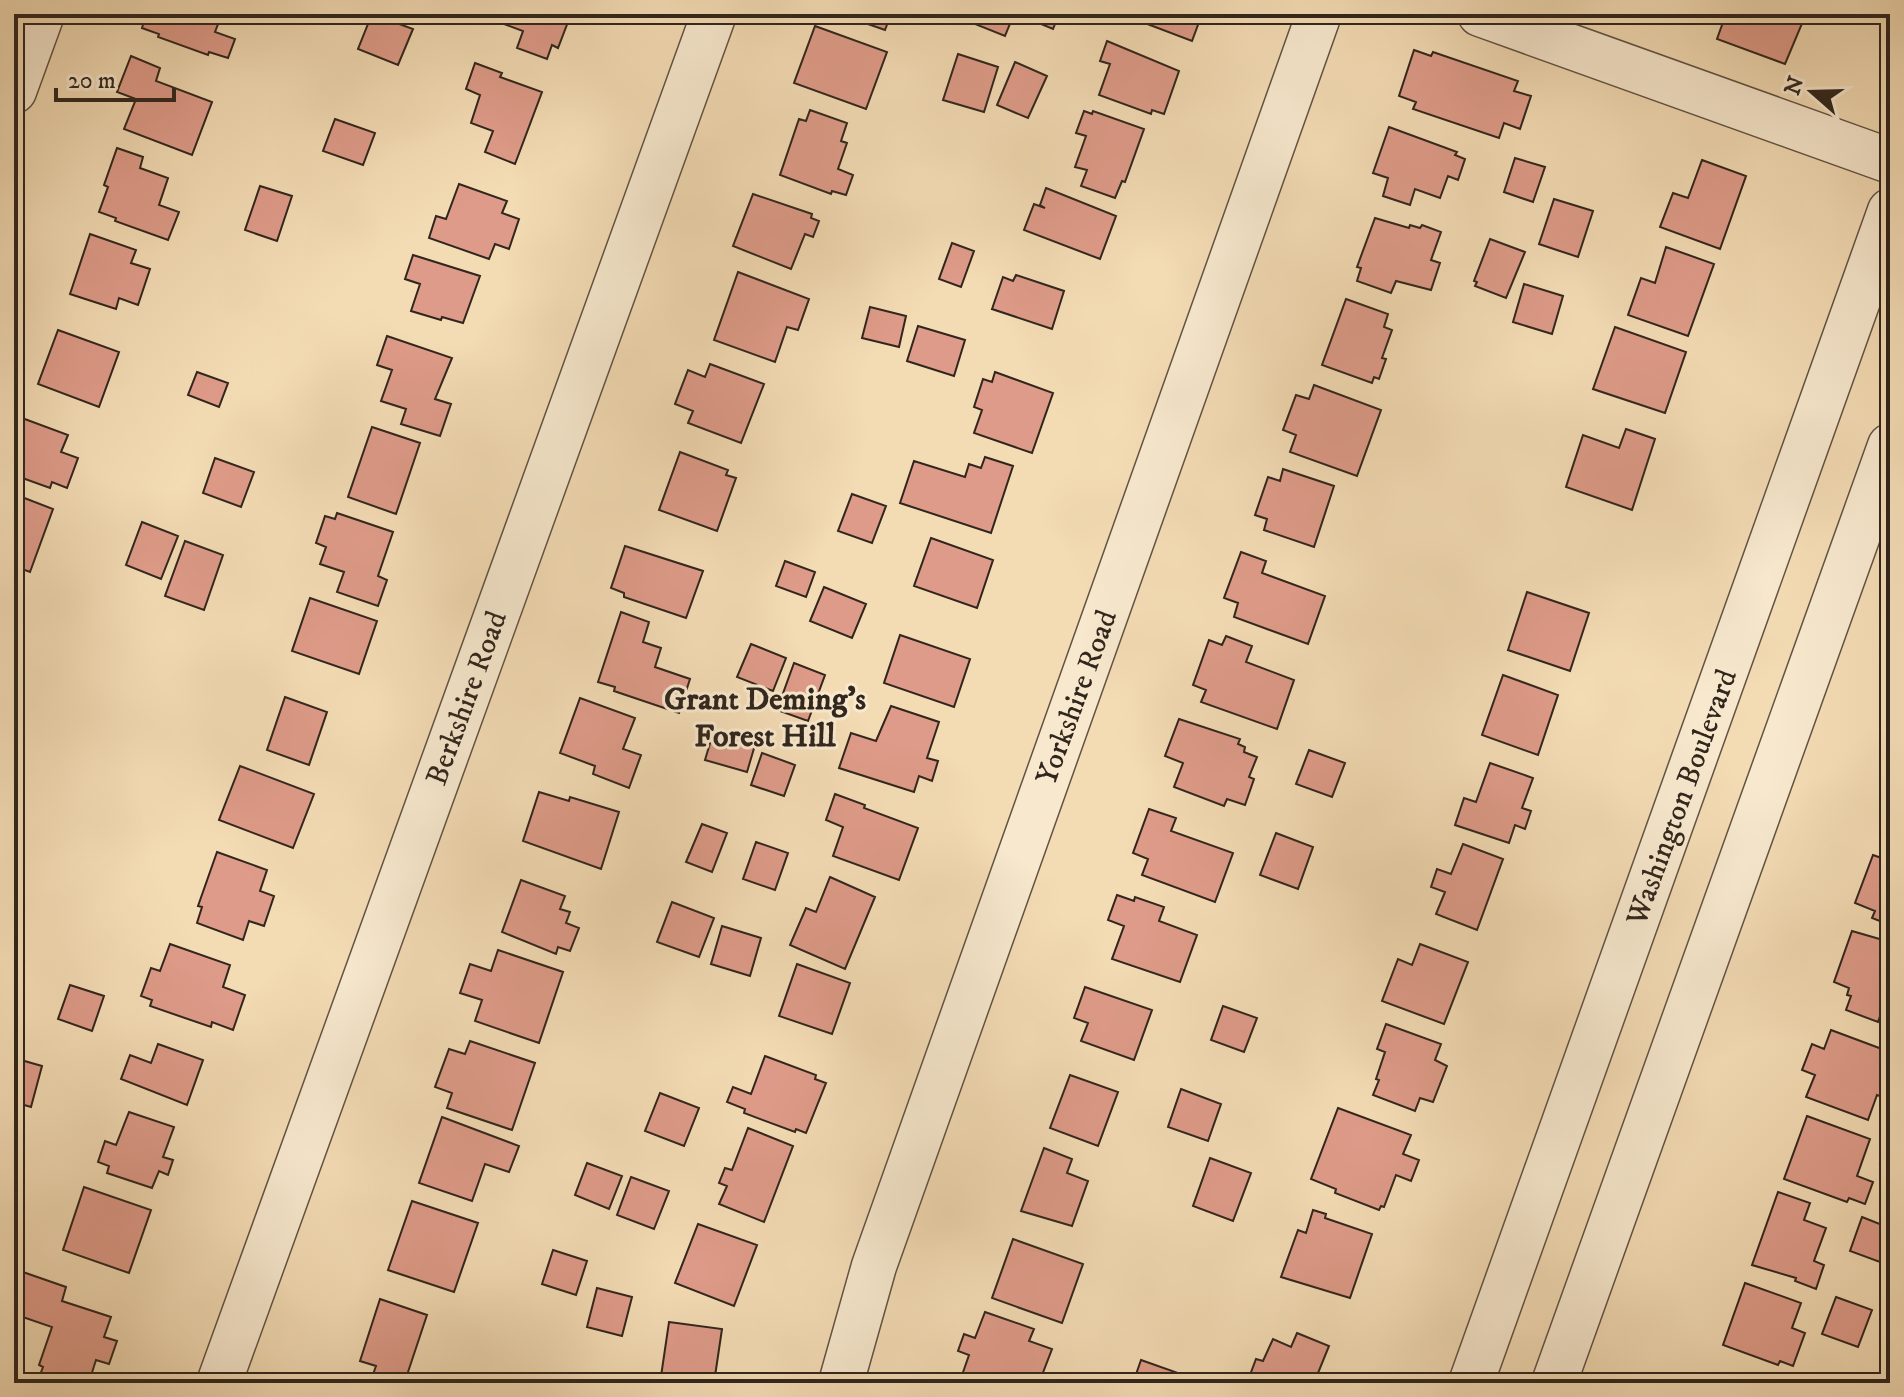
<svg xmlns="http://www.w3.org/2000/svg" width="1904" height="1397" font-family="'IM FELL DW Pica',serif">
<rect width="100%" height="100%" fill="#f3dbb4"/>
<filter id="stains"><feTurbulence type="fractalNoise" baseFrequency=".0025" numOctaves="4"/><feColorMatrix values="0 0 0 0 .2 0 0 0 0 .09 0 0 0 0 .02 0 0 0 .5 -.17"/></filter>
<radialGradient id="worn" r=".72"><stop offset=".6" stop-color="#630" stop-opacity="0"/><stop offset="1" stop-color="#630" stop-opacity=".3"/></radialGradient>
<path fill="#de9b89" stroke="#31261d" stroke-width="2" d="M146 14H222L215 32 235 39 228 58 209 52 208 55 158 37 159 34 142 28Z
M372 14 413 29 398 65 358 49Z
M492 14H571L558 48 552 45 547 59 517 48 523 31 490 19Z
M839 14H891L885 30Z
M967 14H1014L1005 36 965 20Z
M1017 14H1059L1053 29Z
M1121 14H1202L1192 41Z
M1726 14H1806L1785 64 1717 39Z
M815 26 887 52 866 109 794 83Z
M1107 41 1179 71 1164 114 1152 110 1151 114 1099 95 1110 64 1100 61Z
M1414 50 1431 56 1433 52 1518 81 1514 91 1531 96 1520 129 1504 123 1499 138 1413 109 1416 102 1399 96Z
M958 54 998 67 984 112 943 100Z
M131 56 160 68 156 81 212 102 192 155 124 129 136 99 117 92Z
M1015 62 1047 76 1028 118 997 105Z
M475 63 502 73 500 77 542 92 515 164 485 152 493 131 471 123 480 95 466 89Z
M810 110 847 123 841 141 847 143 838 169 853 175 846 195 832 191 831 194 780 175 799 119 806 121Z
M1084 111 1092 114 1093 111 1144 129 1125 182 1122 181 1115 198 1081 186 1087 170 1075 167 1086 136 1076 133Z
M335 119 375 133 363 165 323 151Z
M1389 127 1457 152 1455 155 1465 159 1458 180 1448 176 1440 198 1415 189 1410 205 1383 196 1388 178 1373 173Z
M117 148 143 157 140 168 168 178 159 205 179 212 168 240 115 221 116 218 99 212 108 187 104 185Z
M1515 158 1545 167 1533 202 1504 192Z
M1702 160 1746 176 1720 249 1660 227 1673 193 1688 198Z
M459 184 507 201 502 213 519 219 509 249 495 244 489 259 429 238 436 216 446 219Z
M260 186 292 196 277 241 245 230Z
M1046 188 1116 216 1100 259 1024 230 1034 204 1045 208 1040 205Z
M753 194 812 214 811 218 819 221 813 237 805 234 791 269 733 246Z
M1554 199 1593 211 1578 257 1539 244Z
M1375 218 1409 228 1410 225 1420 228 1422 225 1441 232 1431 260 1440 263 1431 290 1396 281 1391 293 1357 281 1361 268 1357 267Z
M90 234 136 250 131 263 150 269 138 305 119 298 116 309 70 294Z
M1490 239 1525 252 1506 298 1475 286 1477 282 1474 281Z
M952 243 974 251 961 287 939 279Z
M1666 247 1714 264 1688 336 1628 315 1641 278 1655 283Z
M413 255 480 276 463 323 442 317 441 320 411 311 420 284 405 279Z
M738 272 809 299 798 330 787 327 775 362 714 340Z
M1016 275 1064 291 1052 329 992 309 1003 277 1013 281Z
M1524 284 1563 296 1552 334 1513 322Z
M1346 299 1388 314 1384 327 1392 330 1382 358 1386 359 1379 379 1374 377 1372 383 1322 365Z
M870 307 906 316 899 347 862 338Z
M918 326 965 340 954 376 907 361Z
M1615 327 1686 352 1665 413 1593 389Z
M58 330 119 352 99 407 38 384Z
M387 336 452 358 435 399 451 404 440 436 401 424 406 409 381 401 392 370 377 365Z
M710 364 764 384 741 443 688 423 693 411 675 404 688 370 705 377Z
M197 372 228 383 219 407 188 395Z
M995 372 1053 393 1032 453 974 433 982 410 974 407 983 379 992 382Z
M1314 385 1381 410 1357 476 1290 452 1296 435 1283 430 1296 395 1309 399Z
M22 418 68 435 61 452 78 458 67 488 52 482 50 488 14 475V440Z
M372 427 420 443 396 514 348 497Z
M1626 429 1655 439 1632 510 1566 487 1583 435 1619 448Z
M680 452 728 470 726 475 736 478 717 531 659 510Z
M985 457 1013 466 991 533 900 503 914 461 965 477 969 464 981 468Z
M215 458 254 472 241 507 203 493Z
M1283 469 1334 486 1314 547 1264 530 1267 519 1255 515 1268 477 1280 481Z
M14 494 53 509 30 572 14 566Z
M852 494 886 506 872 543 838 531Z
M337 513 393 532 378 576 387 580 378 606 337 592 344 572 320 564 326 547 316 543 325 516 335 519Z
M142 522 178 536 161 579 126 565Z
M931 538 993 560 977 608 914 586Z
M185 541 223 555 204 610 165 596Z
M625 546 703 571 686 618 624 597V593L611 588Z
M1241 552 1266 561 1262 573 1325 596 1308 644 1234 617 1238 603 1224 598Z
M785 561 815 572 806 597 776 586Z
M824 587 866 604 852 638 810 621Z
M1527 592 1589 613 1570 671 1508 650Z
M310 598 377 621 359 674 292 651Z
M621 612 649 622 643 642 661 648 655 667 690 679 679 713 614 691 615 687 598 682Z
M14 632 24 636 14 662Z
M900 635 970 659 954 707 884 683Z
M1226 636 1252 646 1246 662 1294 680 1277 729 1201 702 1206 690 1193 685 1209 640 1222 645Z
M751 644 786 658 773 691 737 677Z
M794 663 825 675 808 721 777 710Z
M1503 675 1558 695 1538 755 1482 735Z
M285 697 327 712 309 765 267 750Z
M580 698 635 718 623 749 641 755 629 788 593 774 595 766 560 753Z
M891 706 939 722 927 758 938 761 932 781 919 776 914 792 839 768 851 733 876 741Z
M1179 719 1240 739 1238 744 1245 747 1244 752 1257 757 1249 777 1254 779 1245 805 1227 799 1224 806 1174 787 1183 763 1165 756Z
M713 733 755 745 747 772 705 760Z
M1309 750 1345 763 1332 797 1296 784Z
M762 753 795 765 784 796 751 785Z
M1490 763 1533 778 1522 808 1531 811 1525 829 1515 825 1509 843 1455 825 1464 798 1476 802Z
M240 766 314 794 293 848 219 820Z
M539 792 569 801 570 797 619 812 601 869 523 841Z
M835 794 865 805 864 808 918 828 899 880 833 856 843 827 826 820Z
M1149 809 1176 818 1171 831 1233 853 1215 902 1142 875 1148 859 1133 853Z
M702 824 727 833 712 872 686 862Z
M1276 833 1313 847 1298 889 1260 875Z
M756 842 788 853 775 890 743 879Z
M1463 844 1503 859 1477 930 1436 914 1445 892 1431 887 1437 869 1451 874Z
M217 852 267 870 260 891 274 896 264 926 249 921 243 940 197 923 202 907 198 906Z
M1873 855 1890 861V925L1872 918 1875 911 1855 903Z
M830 877 875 897 845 969 790 945 806 908 816 912Z
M521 880 565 896 560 909 570 912 566 923 579 928 570 951 558 947 556 954 502 932Z
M1117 895 1134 901 1135 897 1164 907 1159 921 1197 935 1180 982 1112 959 1124 926 1108 920Z
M672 902 714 918 699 957 657 942Z
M722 926 761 938 750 976 711 964Z
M1852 931 1890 942V1011L1883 1008 1878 1022 1846 1010 1851 996 1847 995 1849 988 1834 982Z
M170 944 230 965 223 987 245 995 233 1030 212 1022 211 1027 150 1006 152 1000 141 996 151 968 160 971Z
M1420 944 1468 962 1444 1024 1382 1001 1398 959 1412 965Z
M498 950 563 972 539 1043 475 1021 482 1000 460 993 470 964 491 971Z
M14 959 24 962 14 992Z
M797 964 850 983 832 1034 779 1016Z
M70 985 104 996 92 1031 58 1019Z
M1085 987 1152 1010 1134 1060 1081 1041 1088 1023 1074 1018Z
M1223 1006 1257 1018 1244 1052 1211 1040Z
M1386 1024 1441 1044 1435 1060 1447 1066 1433 1102 1420 1098 1415 1111 1373 1095 1379 1080 1376 1079 1385 1052 1377 1049Z
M1831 1030 1890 1052V1085L1885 1098 1877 1095 1868 1120 1806 1097 1815 1075 1802 1070 1812 1044 1824 1049Z
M470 1041 535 1063 512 1130 447 1108 452 1093 435 1087 449 1049 465 1054Z
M158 1044 203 1060 187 1105 121 1079 130 1055 151 1063Z
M765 1056 816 1075 815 1079 826 1083 806 1133 796 1129 795 1132 744 1113 745 1109 727 1102 733 1087 751 1094Z
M14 1058 42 1066 31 1107 14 1102Z
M1070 1075 1118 1092 1098 1146 1050 1128Z
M1181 1089 1221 1104 1208 1141 1168 1127Z
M660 1093 699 1108 684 1146 645 1131Z
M1338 1108 1411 1135 1403 1154 1419 1160 1411 1181 1396 1175 1384 1207 1381 1206 1379 1210 1335 1193 1336 1189 1311 1179Z
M129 1112 174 1127 163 1157 173 1160 168 1175 159 1171 152 1188 107 1173 109 1166 98 1162 105 1141 116 1145Z
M1807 1116 1870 1139 1857 1176 1873 1182 1865 1204 1849 1198 1847 1202 1784 1179Z
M442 1117 519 1146 509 1172 485 1164 472 1201 419 1183Z
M748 1128 793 1146 764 1222 719 1204 727 1186 719 1183 725 1168 732 1170Z
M1890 1137V1168L1880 1164Z
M1044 1148 1072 1159 1067 1173 1088 1181 1072 1226 1021 1211Z
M1210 1158 1251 1173 1233 1221 1193 1206Z
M587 1163 622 1176 609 1209 575 1195Z
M631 1177 669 1191 654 1229 617 1215Z
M84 1187 151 1210 129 1273 63 1250Z
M1778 1192 1810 1203 1804 1220 1826 1228 1814 1261 1824 1265 1816 1289 1795 1281 1796 1278 1752 1265Z
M412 1201 478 1223 454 1292 388 1270Z
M1313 1210 1326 1214 1325 1218 1372 1234 1350 1298 1281 1277 1298 1230 1306 1233Z
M1862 1217 1890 1228 1880 1262 1850 1251Z
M698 1224 757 1245 734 1306 675 1283Z
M1013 1239 1083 1264 1062 1323 992 1298Z
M553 1250 587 1261 576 1295 542 1284Z
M20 1271 66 1287 62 1301 111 1317 104 1337 117 1341 109 1364 96 1360 89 1382 82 1379 81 1383H37L43 1367 39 1365 52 1327 14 1314V1288Z
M1745 1283 1801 1303 1792 1328 1805 1333 1793 1366 1780 1361 1778 1365 1723 1345Z
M597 1288 632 1297 622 1336 587 1327Z
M1836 1297 1872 1310 1858 1347 1822 1334Z
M380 1299 427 1315 407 1375 400 1373 397 1383H370L376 1366 360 1361Z
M985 1312 1034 1329 1029 1341 1052 1349 1039 1383H976L961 1378 969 1355 958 1351 964 1334 975 1338Z
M669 1322 722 1329 714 1383H660Z
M1297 1333 1329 1346 1314 1383H1247L1256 1359 1263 1361 1273 1339 1291 1347Z
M1141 1360 1178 1373 1174 1383H1133Z"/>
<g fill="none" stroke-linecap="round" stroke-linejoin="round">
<g stroke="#625343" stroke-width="47">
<path id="minor" d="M1480 14 1890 161
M14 91 42 14
M219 1383 714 14
M841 1383 874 1266 1319 14
M1471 1383 1890 211
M1554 1383 1890 446"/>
</g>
<use href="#minor" stroke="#f7e8ce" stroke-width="44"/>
</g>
<g text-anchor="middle" stroke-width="6" stroke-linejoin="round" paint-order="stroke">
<g font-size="30" fill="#31261d" stroke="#f7e8ce">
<text transform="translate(1076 697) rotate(-70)" y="10">Yorkshire Road</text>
<text transform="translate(466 698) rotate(-70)" y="10">Berkshire Road</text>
<text transform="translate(1681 797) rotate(-70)" y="10">Washington Boulevard</text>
</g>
<g font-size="32" font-weight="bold" fill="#31261d" stroke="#f7e8ce">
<text x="765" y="709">Grant Deming's<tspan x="765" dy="37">Forest Hill</tspan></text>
</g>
</g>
<rect width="1904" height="1397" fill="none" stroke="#f3dbb4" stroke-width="48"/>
<rect x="16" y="16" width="1872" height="1365" fill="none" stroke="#31261d" stroke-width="4"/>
<rect x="24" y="24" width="1856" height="1349" fill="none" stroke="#31261d" stroke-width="2"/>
<g transform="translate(1812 92) rotate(290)" stroke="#f7e8ce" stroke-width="6" paint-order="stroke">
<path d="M0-6L14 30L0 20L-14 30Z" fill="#31261d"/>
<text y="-12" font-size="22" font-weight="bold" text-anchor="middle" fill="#31261d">N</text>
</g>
<path d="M56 88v12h118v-12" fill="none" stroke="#31261d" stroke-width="4"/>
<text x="68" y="88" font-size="24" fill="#31261d" stroke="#f7e8ce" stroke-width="6" paint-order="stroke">20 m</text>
<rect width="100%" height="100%" filter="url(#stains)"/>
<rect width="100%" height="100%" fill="url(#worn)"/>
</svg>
